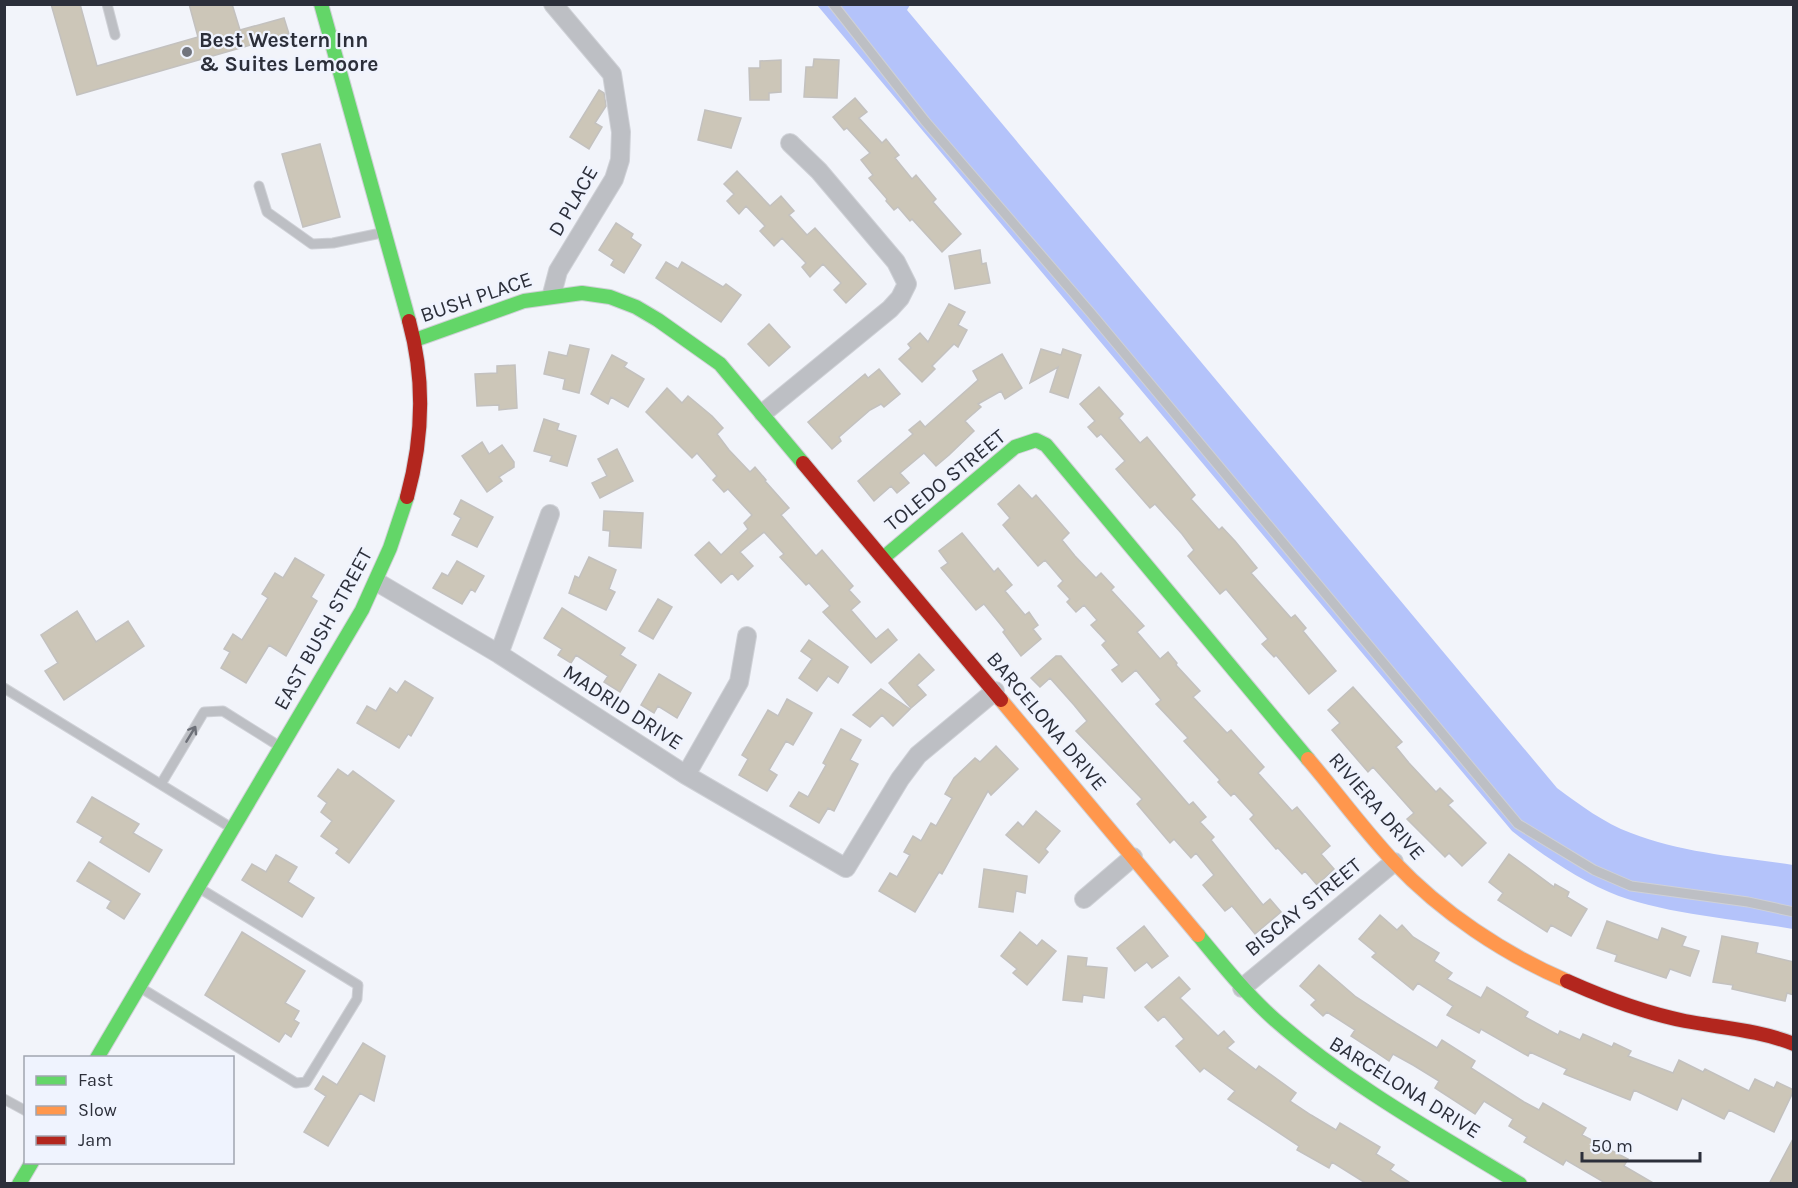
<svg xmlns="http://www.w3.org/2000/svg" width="1798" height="1188" font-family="Karla,sans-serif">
<rect width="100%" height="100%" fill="#f2f4fa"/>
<path fill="#b4c3fa" d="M817 5H910L907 10 1557 788C1580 805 1604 823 1631 833 1682 853 1740 857 1793 865V929C1737 919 1660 914 1609 892 1573 876 1543 855 1512 831Z"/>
<path fill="#ccc6b8" stroke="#c3c1bf" stroke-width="1.5" d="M51 4H80L97 66 198 37 189 4H232L240 30 284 18 289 34 77 95Z
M814 59 839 60 837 98 804 97 806 67H813Z
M781 60V92L769 93V100H750L749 68H760V61Z
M599 90 604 93 606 106 595 123 602 127 589 149 570 137Z
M855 98 867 112 859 118 882 143 886 139 899 155 895 158 912 179 916 175 936 199 933 202 961 234 942 252 912 219 910 221 898 207 894 210 886 201 887 199 869 178 873 175 861 160 870 153 847 128 844 130 833 117Z
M705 110 741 118 731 148 698 140Z
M320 144 340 217 303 227 282 154Z
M737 171 770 206 781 196 794 211 789 215 807 235 815 228 866 284 846 303 834 290 841 283 823 264 810 277 802 267 806 263 782 238 774 246 760 231 765 226 746 206 739 214 727 201 734 194 724 184Z
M616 223 633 234 631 238 641 245 624 273 611 265 614 260 599 250Z
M980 250 982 264 986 263 990 283 955 289 949 256Z
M666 262 678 269 682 262 723 287 726 284 741 295 721 322 656 278Z
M949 304 965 312 958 325 967 330 958 347 954 344 932 366 935 369 922 382 899 359 911 348 908 344 920 333 928 342Z
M769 324 790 347 769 366 748 344Z
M570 345 589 349 579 393 563 389 565 379 544 374 549 352 567 356Z
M1041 349 1061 355 1063 349 1081 355 1068 398 1050 392 1058 367 1030 383Z
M1002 354 1022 388 1005 399 1001 391 978 404 981 407 965 421 974 431 949 455 936 466 924 453 900 473 909 483 897 493 891 486 874 501 858 481 913 434 909 430 920 421 925 427 978 380 973 371Z
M612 355 627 363 624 367 644 379 628 407 611 397 608 404 591 394Z
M515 365 517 408 499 410V405L477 406 475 374 497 373V366Z
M879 369 900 394 884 407 881 404 870 410 839 437 841 441 832 449 808 422 865 374 868 378Z
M1099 387 1123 414 1119 418 1140 443 1147 437 1195 495 1191 499 1219 530 1222 527 1235 541 1257 568 1251 573 1291 618 1295 615 1306 628 1303 631 1336 671 1309 694 1276 655 1274 657 1262 644 1268 639 1226 589 1220 594 1188 556 1194 550 1182 534 1155 504 1150 508 1116 469 1125 461 1101 434 1097 437 1088 427 1095 421 1080 404Z
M667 388 682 403 688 396 712 416 723 428 717 434 729 450 750 472 755 467 766 480 765 481 789 508 781 515 816 556 822 550 853 586 849 590 860 602 851 610 876 639 888 629 897 640 871 663 823 612 830 606 809 583 806 585 780 557 784 554 764 532 740 552 753 566 738 580 732 573 721 583 695 555 709 542 721 555 748 529 744 523 752 515 728 489 724 492 713 480 717 476 697 453 692 458 646 412Z
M544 419 559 424 557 430 576 436 567 466 550 461 552 456 534 451Z
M482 442 489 454 502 445 514 462V467L499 477 502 481 487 492 462 456Z
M617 449 633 481 600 498 592 483 607 476 598 459Z
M1019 485 1032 499 1036 495 1069 533 1062 540 1075 556 1096 578 1101 573 1114 587 1111 590 1144 626 1137 632 1160 659 1168 652 1177 663 1176 665 1200 691 1193 697 1227 733 1231 730 1264 767 1258 773 1292 811 1297 807 1330 846 1321 854 1334 869 1317 885 1305 871 1302 874 1278 848 1276 849 1250 819 1254 815 1234 793 1231 796 1218 782 1220 780 1184 741 1188 738 1156 704 1161 700 1136 670 1122 682 1112 670 1119 665 1102 645 1106 641 1091 625 1097 620 1084 605 1076 612 1067 602 1070 599 1058 586 1063 581 1045 560 1038 566 1003 525 1010 518 998 504Z
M461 500 493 517 477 547 452 535 461 518 454 514Z
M604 511 643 513 641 548 609 546 610 531 603 530Z
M962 533 994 572 998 568 1012 585 1005 591 1025 615 1029 612 1038 625 1033 629 1041 639 1021 656 1003 632 1005 630 984 604 976 610 941 568 948 563 939 551Z
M589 557 616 570 609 589 615 592 606 610 569 593 575 576 579 578Z
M295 558 324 575 311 597 317 601 286 656 269 645 246 683 221 668 230 652 224 649 233 634 242 640 268 598 262 594 275 573 283 578Z
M457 561 484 576 475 592 471 589 462 604 433 588 442 573 448 576Z
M658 599 672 607 653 639 639 631Z
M562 608 625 648 620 655 636 665 620 692 604 682 608 676 576 655 571 663 558 655 562 649 544 638Z
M77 611 96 642 128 621 144 646 64 700 45 671 58 663 41 635Z
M809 640 848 667 838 683 828 676 817 691 799 678 812 659 801 651Z
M919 654 934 670 917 685 926 695 911 708 889 683Z
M1056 656H1061L1189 805 1193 802 1206 817 1200 822 1214 837 1211 840 1263 905 1270 899 1281 912 1255 934 1232 906 1225 911 1203 885 1214 875 1196 853 1191 858 1174 839 1170 843 1137 804 1142 799 1076 731 1087 721 1074 705 1050 678 1040 687 1031 678Z
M659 674 691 693 677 718 658 706 654 713 641 705Z
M405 681 433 698 411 736 408 734 399 748 357 723 367 706 376 711 390 688 397 693Z
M1353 687 1402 742 1396 747 1409 763 1436 792 1440 788 1453 801 1448 805 1486 843 1462 866 1449 853 1445 857 1407 819 1414 813 1373 767 1368 772 1332 730 1340 723 1328 710Z
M881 689 910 709 893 726 882 715 870 727 853 715Z
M787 699 812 713 793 745 786 741 769 770 777 775 767 791 739 775 748 759 742 755 768 710 778 716Z
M841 729 861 740 850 760 858 764 834 811 828 808 819 823 790 806 799 792 808 797 826 765 823 763Z
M996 746 1018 769 991 795 988 791 942 874 939 872 915 912 879 891 890 873 897 877 910 855 904 852 913 836 921 841 931 823 936 826 952 798 945 794 954 778 975 758 980 762Z
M338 769 348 776 353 771 394 801 349 863 336 853 339 849 321 836 332 821 321 812 327 803 318 796Z
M92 797 139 824 133 833 162 850 149 872 100 842 103 837 77 822Z
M1036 811 1060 831 1045 849 1048 852 1039 863 1006 835 1018 822 1023 827Z
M1509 854 1554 887 1555 884 1569 892 1567 897 1587 909 1571 936 1551 925 1547 932 1498 900 1503 893 1489 882Z
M276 855 297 867 288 882 314 898 302 917 242 880 252 864 266 872Z
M89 862 140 894 124 919 107 908 111 901 77 881Z
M984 869 1027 876 1025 893 1016 891 1013 912 979 907Z
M1380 915 1397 930 1402 925 1413 937 1439 953 1434 961 1452 973 1447 979 1481 998 1487 987 1528 1012 1525 1017 1558 1035 1560 1031 1580 1040 1583 1034 1612 1047 1614 1043 1631 1051 1628 1056 1673 1073 1679 1060 1703 1072 1705 1069 1749 1091 1755 1079 1774 1088 1777 1082 1794 1090 1774 1132 1729 1110 1724 1119 1682 1098 1677 1110 1634 1090 1630 1100 1564 1074 1567 1069 1530 1052 1528 1056 1481 1029 1479 1033 1447 1015 1453 1006 1418 983 1413 990 1372 957 1376 953 1359 939Z
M1607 921 1658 940 1662 928 1686 937 1682 946 1699 951 1690 976 1670 969 1666 978 1615 961 1617 955 1597 948Z
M1144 926 1168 956 1152 968 1147 962 1135 971 1117 948Z
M242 932 305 971 285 1003 299 1011 294 1020 299 1023 291 1037 285 1033 279 1042 205 995Z
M1020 932 1037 946 1042 940 1056 951 1027 985 1013 973 1017 969 1001 956Z
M1722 936 1758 943 1756 953 1794 962V995L1787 993 1785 1001 1732 989 1733 985 1713 982Z
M1068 956 1087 958 1086 966 1107 968 1104 998 1083 995 1082 1002 1063 1000Z
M1319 965 1356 997 1396 1023 1437 1048 1442 1040 1475 1061 1471 1068 1524 1102 1539 1110 1543 1103 1586 1128 1582 1135 1628 1159 1624 1166 1655 1184H1607L1566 1160 1563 1165 1524 1142 1527 1137 1509 1126 1513 1119 1484 1101 1475 1114 1435 1088 1439 1081 1413 1065 1393 1054 1389 1061 1374 1051 1351 1036 1355 1030 1327 1012 1323 1016 1311 1005 1316 1000 1300 986Z
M1179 977 1190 989 1180 998 1218 1036 1224 1031 1234 1042 1227 1048 1256 1070 1259 1066 1296 1093 1290 1101 1311 1115 1336 1130 1340 1123 1380 1147 1376 1154 1394 1165 1390 1170 1412 1184H1367L1332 1162 1329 1168 1297 1150 1299 1146 1228 1099 1235 1091 1204 1068 1200 1072 1176 1046 1184 1039 1164 1016 1158 1021 1145 1007Z
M363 1043 385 1056 374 1101 360 1093 328 1146 304 1132 326 1096 315 1089 323 1076 337 1085Z
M1794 1137V1184H1769Z"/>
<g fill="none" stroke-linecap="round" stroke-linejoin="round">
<g stroke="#cfd1d7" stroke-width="11">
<path id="lane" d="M107 4 115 35
M833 4 925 121 1090 312 1518 824 1594 870 1631 886 1748 902 1794 912
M259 186 267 212 312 244 333 243 381 233
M4 688 230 827
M161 784 204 712 223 711 279 746
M141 988 296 1083 306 1082 357 999 358 985 199 888
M4 1099 26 1111"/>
</g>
<g stroke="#cfd1d7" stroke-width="20">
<path id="street" d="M552 294 558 271 614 179 620 160 621 132 612 74 553 4
M763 413 890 309 900 298 907 284 896 262 819 171 790 143
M377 582 499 654 686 775 846 868 900 779 918 755 995 691
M499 654 550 514
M686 775 739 682 747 636
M1084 899 1133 857
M1242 988 1394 862"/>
</g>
<g stroke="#cfd1d7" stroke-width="16">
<path id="fast" d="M321 4 409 321
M415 340 524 301 582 293 610 297 636 307 658 320 720 364 803 463
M883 558 1015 447 1036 440 1046 445 1308 759
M1198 935C1222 964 1246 994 1274 1019 1349 1085 1436 1133 1520 1184
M97 1058 362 610 390 548 407 497
M19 1184 32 1162"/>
</g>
<g stroke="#cfd1d7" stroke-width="16">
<path id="slow" d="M1001 700 1198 935
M1308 759C1337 793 1363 829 1394 862 1441 912 1504 954 1567 981"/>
</g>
<g stroke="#cfd1d7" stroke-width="16">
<path id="jam" d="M803 463 1001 700
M407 497C423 439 425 379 409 321
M1567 981C1605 998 1645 1013 1685 1021 1722 1028 1759 1030 1794 1044"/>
</g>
<use href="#lane" stroke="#bdbfc4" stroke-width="9"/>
<use href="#street" stroke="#bdbfc4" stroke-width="18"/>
<use href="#fast" stroke="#63d668" stroke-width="14"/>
<use href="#slow" stroke="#ff974d" stroke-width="14"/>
<use href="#jam" stroke="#b3261e" stroke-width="14"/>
</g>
<defs><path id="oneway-shaft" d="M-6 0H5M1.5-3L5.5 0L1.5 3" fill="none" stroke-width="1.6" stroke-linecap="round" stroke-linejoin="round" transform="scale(1.5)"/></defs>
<use stroke="#6d7078" href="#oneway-shaft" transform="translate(191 734) rotate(-59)"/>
<circle fill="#71747d" stroke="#eff3fe" stroke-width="2" cx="187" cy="52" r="6"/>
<g text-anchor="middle" stroke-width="4.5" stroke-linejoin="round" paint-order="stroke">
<g font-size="21" font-weight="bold" fill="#2c2f3a" stroke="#eff3fe" text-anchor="start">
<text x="199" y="47">Best Western Inn<tspan x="199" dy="24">&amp; Suites Lemoore</tspan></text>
</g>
<g font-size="21" fill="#2c2f3a" stroke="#eff3fe">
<text transform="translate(573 201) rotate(-60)" y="7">D PLACE</text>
<text transform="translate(476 297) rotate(-19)" y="7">BUSH PLACE</text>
<text transform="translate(945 480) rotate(-39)" y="7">TOLEDO STREET</text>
<text transform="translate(323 629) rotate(-61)" y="7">EAST BUSH STREET</text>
<text transform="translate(623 707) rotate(33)" y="7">MADRID DRIVE</text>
<text transform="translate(1047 721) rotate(50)" y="7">BARCELONA DRIVE</text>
<text transform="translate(1377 806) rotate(49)" y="7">RIVIERA DRIVE</text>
<text transform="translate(1303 907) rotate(-39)" y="7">BISCAY STREET</text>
<text transform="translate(1405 1087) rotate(32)" y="7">BARCELONA DRIVE</text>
</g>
</g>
<rect width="1798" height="1188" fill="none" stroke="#2c2f3a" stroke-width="12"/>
<rect x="24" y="1056" width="210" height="108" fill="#eff3fe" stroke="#a1a5b0" stroke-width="1.5"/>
<rect x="36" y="1076" width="30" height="9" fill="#63d668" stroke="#a1a5b0" stroke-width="1.5"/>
<text x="78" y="1086" font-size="18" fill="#2c2f3a">Fast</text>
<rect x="36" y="1106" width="30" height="9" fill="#ff974d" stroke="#a1a5b0" stroke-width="1.5"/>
<text x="78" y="1116" font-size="18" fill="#2c2f3a">Slow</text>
<rect x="36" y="1136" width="30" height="9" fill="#b3261e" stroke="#a1a5b0" stroke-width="1.5"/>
<text x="78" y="1146" font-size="18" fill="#2c2f3a">Jam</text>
<path d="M1582 1152v9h118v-9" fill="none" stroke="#2c2f3a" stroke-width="3"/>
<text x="1591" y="1152" font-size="18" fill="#2c2f3a" stroke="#eff3fe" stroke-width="4.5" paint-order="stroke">50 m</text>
</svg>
